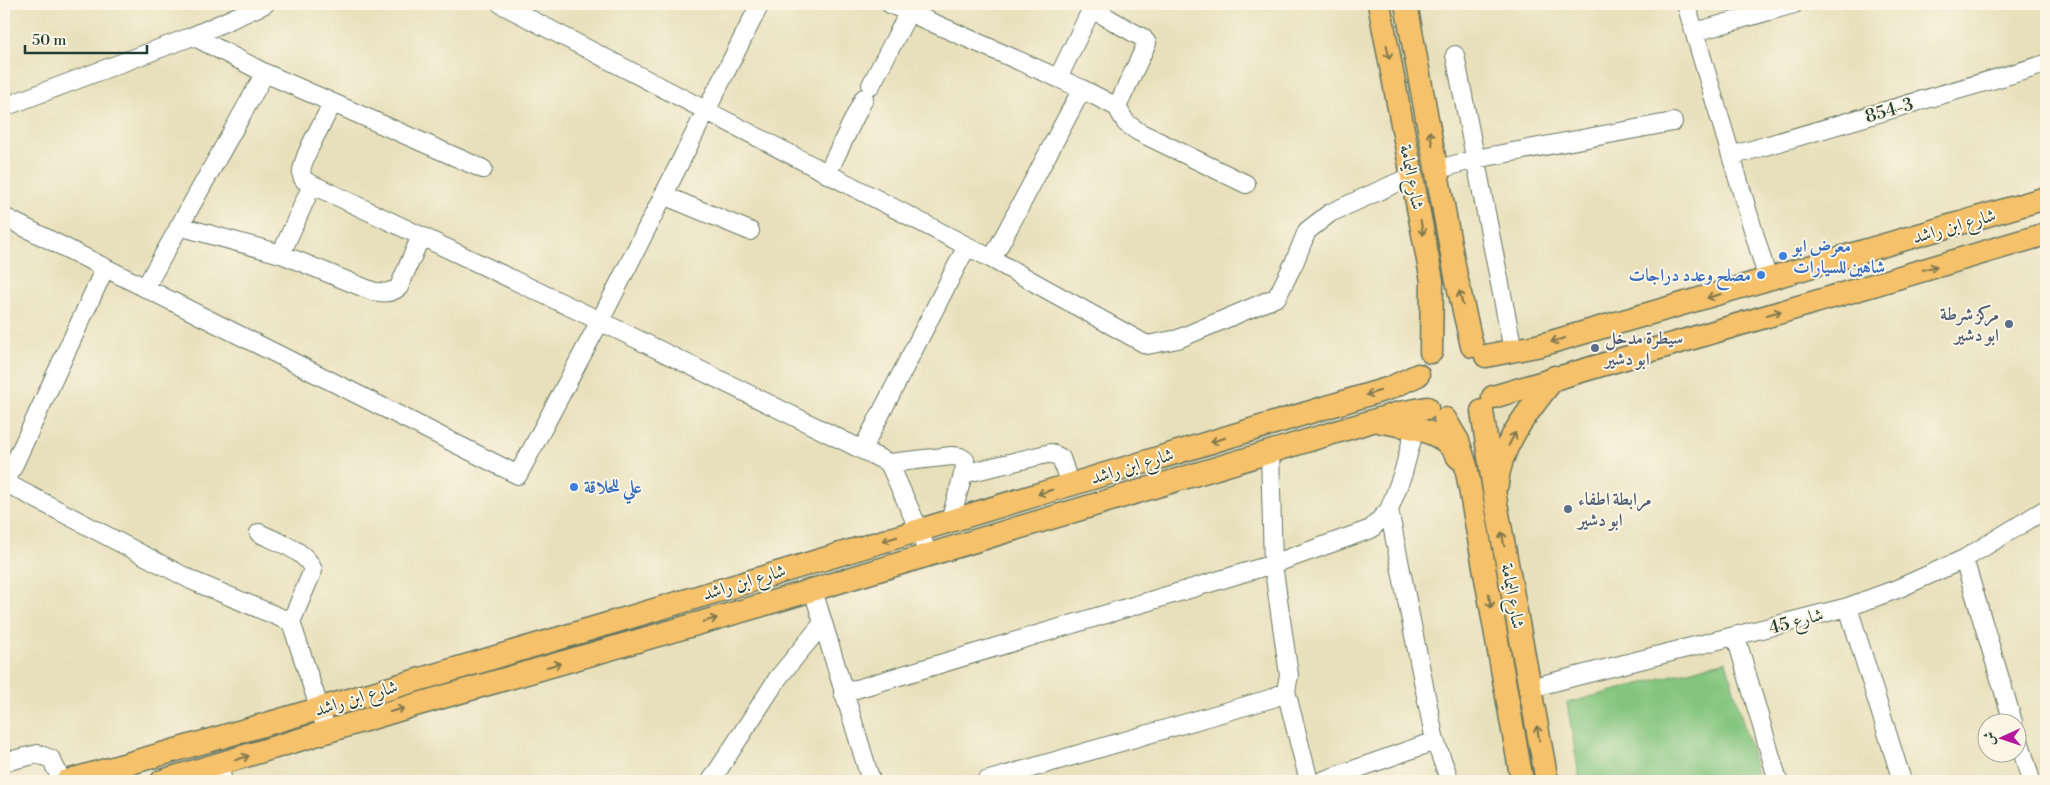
<svg xmlns="http://www.w3.org/2000/svg" width="2050" height="785" font-family="'Libre Bodoni',Amiri,serif">
<rect width="100%" height="100%" fill="#fcf5e5"/>
<filter id="ink" filterUnits="userSpaceOnUse"><feTurbulence type="fractalNoise" baseFrequency=".02" numOctaves="2"/><feDisplacementMap in="SourceGraphic" scale="10" xChannelSelector="R" yChannelSelector="G"/><feConvolveMatrix kernelMatrix="1 2 1 2 8 2 1 2 1" color-interpolation-filters="sRGB"/></filter>
<filter id="wash" filterUnits="userSpaceOnUse"><feTurbulence type="fractalNoise" baseFrequency=".0096" numOctaves="4" result="noise"/><feDisplacementMap in="SourceGraphic" scale="20" xChannelSelector="R" yChannelSelector="G"/><feGaussianBlur stdDeviation="1.12" result="paint"/><feColorMatrix in="noise" values="0 0 0 0 0 0 0 0 0 0 0 0 0 0 0 0 0 1.4 0 .05"/><feComposite in="paint" operator="in"/></filter>
<g filter="url(#wash)">
<rect width="100%" height="100%" fill="#e8e0bb"/>
<path fill="#83c57e" stroke="#518159" d="M1726 661 1759 781H1580L1567 703Z"/>
</g>
<g filter="url(#ink)">
<g fill="none" stroke-linecap="round" stroke-linejoin="round">
<g stroke="#657663" stroke-width="20">
<path id="minor" d="M501 4 992 259 1147 345 1178 339 1277 297 1294 263 1307 231 1330 213 1412 176
M890 4 1058 78
M1686 4 1768 280
M1092 9 1143 38 1147 43 1117 107
M1695 32 1794 4
M193 36 265 73 483 169
M1455 55 1513 350
M871 85 909 12
M1082 89 1117 107 1126 123 1139 132 1246 184
M333 103C326 116 298 164 302 176 303 180 304 180 307 182L600 321 889 463 919 530 928 555
M4 107 193 36 265 4
M1731 156 2046 64
M1436 170 1475 159 1673 122
M827 174 864 98
M663 195 750 231
M4 217 518 475 600 321 760 4
M179 226 281 254 372 291C383 293 390 294 399 287L421 236
M281 254 312 185
M992 259 1082 89 1058 78 1094 4
M145 288 265 73
M862 450 967 246
M889 463 952 456 960 457 965 460V468L950 521
M963 474 1051 453 1061 458 1070 485
M4 482 193 581 291 622 327 731
M4 486 105 268
M1389 510 1435 741 1450 781
M259 533C277 542 306 550 313 570L291 622
M1964 559 2013 722
M813 590 871 781
M1848 607 1902 781
M1736 637 1778 781
M1530 688 1848 607 1897 589 1964 559 2046 509
M1286 691 1309 781
M843 693 1273 564 1371 529 1389 510 1403 473 1415 428
M2018 736 2031 781
M4 762 38 754 51 759 62 781
M218 765 223 781
M711 781 778 678 823 623
M986 781 1273 698 1286 691 1289 675 1273 564 1270 452
M1322 781 1435 741"/>
</g>
<g stroke="#657663" stroke-width="25">
<path id="major" d="M1379 4 1432 281 1431 352
M1406 4 1456 276 1472 346
M1486 356 1541 345 2046 198
M1493 397 2046 234
M1482 411 1496 503 1547 781
M1445 419 1458 441 1466 466 1522 781
M1382 422C1403 426 1428 428 1446 442 1451 446 1455 453 1459 458
M1497 484C1500 443 1531 408 1555 377
M67 781C510 656 949 521 1390 388L1418 375
M162 781 415 705 769 603 1399 413 1427 408"/>
</g>
<use href="#minor" stroke="#fff" stroke-width="18"/>
<use href="#major" stroke="#f5c16b" stroke-width="22"/>
</g>
<defs><path id="oneway-shaft" d="M-6 0H5M1.5-3L5.5 0L1.5 3" fill="none" stroke-width="1.6" stroke-linecap="round" stroke-linejoin="round" transform="scale(1.25)"/></defs>
<g stroke="#7f784d">
<use href="#oneway-shaft" transform="translate(1388 52) rotate(79)"/>
<use href="#oneway-shaft" transform="translate(1431 138) rotate(-100)"/>
<use href="#oneway-shaft" transform="translate(1422 228) rotate(79)"/>
<use href="#oneway-shaft" transform="translate(1930 268) rotate(-16)"/>
<use href="#oneway-shaft" transform="translate(1714 296) rotate(164)"/>
<use href="#oneway-shaft" transform="translate(1461 298) rotate(-103)"/>
<use href="#oneway-shaft" transform="translate(1774 313) rotate(-16)"/>
<use href="#oneway-shaft" transform="translate(1558 340) rotate(164)"/>
<use href="#oneway-shaft" transform="translate(1373 393) rotate(163)"/>
<use href="#oneway-shaft" transform="translate(1512 439) rotate(-63)"/>
<use href="#oneway-shaft" transform="translate(1218 440) rotate(163)"/>
<use href="#oneway-shaft" transform="translate(1045 492) rotate(163)"/>
<use href="#oneway-shaft" transform="translate(890 539) rotate(163)"/>
<use href="#oneway-shaft" transform="translate(1503 539) rotate(-100)"/>
<use href="#oneway-shaft" transform="translate(1490 601) rotate(80)"/>
<use href="#oneway-shaft" transform="translate(710 620) rotate(-16)"/>
<use href="#oneway-shaft" transform="translate(554 665) rotate(-16)"/>
<use href="#oneway-shaft" transform="translate(397 710) rotate(-16)"/>
<use href="#oneway-shaft" transform="translate(1538 733) rotate(-100)"/>
<use href="#oneway-shaft" transform="translate(242 758) rotate(-17)"/>
</g>
</g>
<g fill="#3f7fe0" stroke="#fcf5e5" stroke-width="2">
<circle cx="1783" cy="256" r="5"/>
<circle cx="1761" cy="275" r="5"/>
<circle cx="574" cy="487" r="5"/>
</g>
<g fill="#5c6f8a" stroke="#fcf5e5" stroke-width="2">
<circle cx="2009" cy="324" r="5"/>
<circle cx="1595" cy="348" r="5"/>
<circle cx="1568" cy="509" r="5"/>
</g>
<g text-anchor="middle" stroke-width="4" stroke-linejoin="round" paint-order="stroke">
<g font-size="18" fill="#1f3d34" stroke="#fcf5e5">
<text transform="translate(1889 110) rotate(-16)" y="6">854-3</text>
<text transform="translate(1412 177) rotate(79)" y="6">شارع اليمامة</text>
<text transform="translate(1954 226) rotate(-16)" y="6">شارع ابن راشد</text>
<text transform="translate(1132 466) rotate(-17)" y="6">شارع ابن راشد</text>
<text transform="translate(744 582) rotate(-17)" y="6">شارع ابن راشد</text>
<text transform="translate(1513 596) rotate(80)" y="6">شارع اليمامة</text>
<text transform="translate(1796 621) rotate(-15)" y="6">شارع 45</text>
<text transform="translate(356 698) rotate(-17)" y="6">شارع ابن راشد</text>
</g>
<g font-size="18" font-weight="bold" fill="#366cbe" stroke="#fcf5e5" text-anchor="start">
<text x="1793" y="252">معرض ابو<tspan x="1793" dy="21">شاهين للسيارات</tspan></text>
<text x="1751" y="281" text-anchor="end">مصلح وعدد دراجات</text>
<text x="584" y="493">علي للحلاقة</text>
</g>
<g font-size="18" font-weight="bold" fill="#4e5e75" stroke="#fcf5e5" text-anchor="start">
<text x="1999" y="320" text-anchor="end">مركز شرطة<tspan x="1999" dy="21">ابو دشير</tspan></text>
<text x="1605" y="344">سيطرة مدخل<tspan x="1605" dy="21">ابو دشير</tspan></text>
<text x="1578" y="505">مرابطة اطفاء<tspan x="1578" dy="21">ابو دشير</tspan></text>
</g>
</g>
<rect width="2050" height="785" fill="none" stroke="#fcf5e5" stroke-width="20"/>
<g transform="translate(2002 738) rotate(267)"><circle r="24" fill="#fcf5e5" stroke="#a4ab9e"/>
<path d="M0-4L9 19L0 12L-9 19Z" fill="#b5179e"/>
<text y="-8" font-size="14" font-weight="bold" text-anchor="middle" fill="#1f3d34">ش</text>
</g>
<path d="M25 45v8h122v-8" fill="none" stroke="#1f3d34" stroke-width="2.5"/>
<text x="32" y="45" font-size="15" fill="#1f3d34" stroke="#fcf5e5" stroke-width="4" paint-order="stroke">50 m</text>
</svg>
